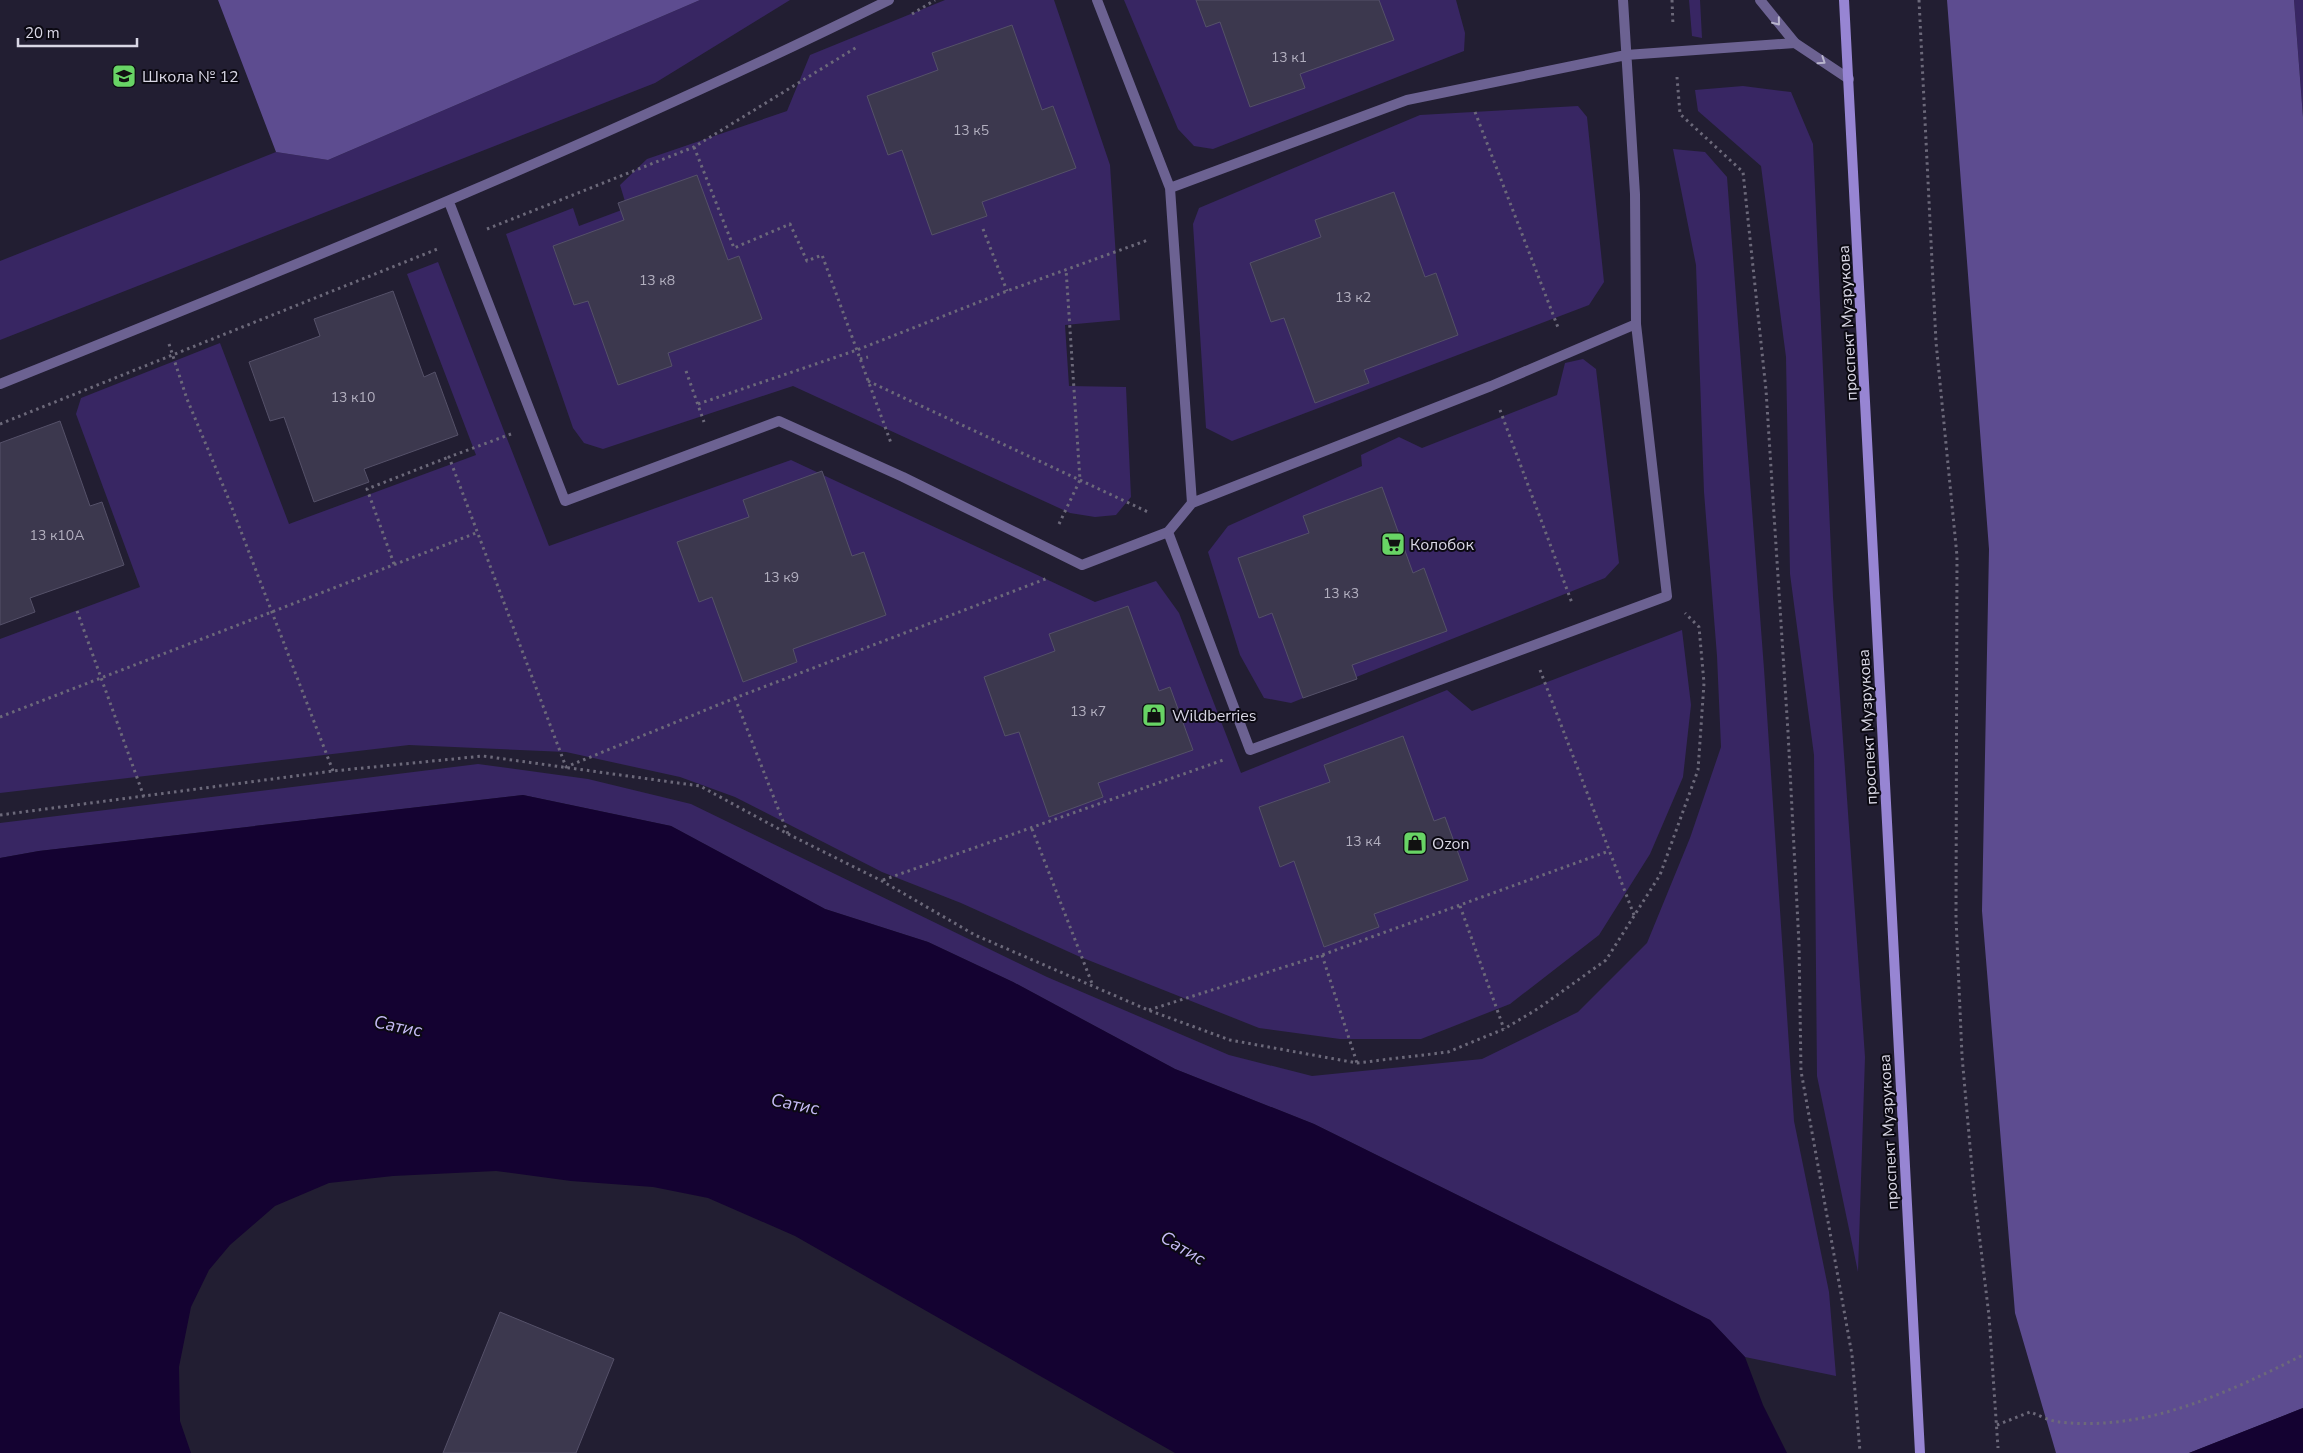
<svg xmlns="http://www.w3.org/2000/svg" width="2303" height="1453" font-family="'Nunito Sans',sans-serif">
<rect width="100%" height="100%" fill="#221e32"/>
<path fill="#382663" d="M700 0H790L655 83 0 340V261L276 152 328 160Z
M945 0H1054L1110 165 1120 320 1065 325 1069 386 1126 387 1131 497 1116 515 1095 517 1070 513 793 386 603 449 584 443 573 428 506 234 573 208 579 226 627 208 620 185 647 159 787 111 810 55Z
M1124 0H1456L1465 33 1464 51 1213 149 1194 146 1178 129Z
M1689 0H1700L1702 38 1692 36Z
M2294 0H2303V117Z
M1743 86 1791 92 1813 144 1833 597 1865 1057 1858 1272 1817 1076 1814 755 1790 574 1786 357 1761 166 1698 111 1695 90Z
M1578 106 1587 117 1604 282 1589 305 1232 441 1206 428 1193 224 1199 208 1420 115Z
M1673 149 1705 152 1727 177 1764 669 1794 1121 1829 1292 1836 1376 1745 1357 1710 1320 1314 1124 1175 1069 1013 982 928 942 825 909 671 826 523 795 39 851 0 858V823L478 764 588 779 691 804 1047 977 1229 1055 1312 1076 1482 1059 1578 1012 1647 943 1690 838 1721 747 1717 656 1704 492 1696 265Z
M438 262 549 546 791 460 1095 602 1156 581 1179 613 1241 773 1447 690 1472 711 1682 630 1691 705 1683 777 1650 854 1599 935 1510 1004 1421 1039H1340L1259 1028 1078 956 961 903 882 872 735 797 680 777 566 752 409 745 0 793V639L140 587 76 414 81 398 220 343 289 524 476 455 407 274Z
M1583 359 1596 369 1619 563 1605 578 1291 703 1264 698 1240 655 1208 552 1228 526 1362 466 1361 455 1399 437 1422 448 1557 395 1565 363Z"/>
<path fill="#5d4c90" d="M218 0H700L328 160 276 152Z
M1947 0H2294L2303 117V1408L2189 1453H2056L2015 1313 1982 911 1989 549Z"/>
<path fill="#140231" d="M523 795 671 826 825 909 928 942 1013 982 1175 1069 1314 1124 1710 1320 1745 1357 1763 1405 1787 1453H1175L795 1236 708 1198 653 1187 571 1181 496 1171 393 1176 329 1183 275 1206 230 1245 209 1270 191 1307 179 1367 180 1421 191 1453H0V858L39 851Z
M2303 1408V1453H2189Z"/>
<path fill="#3c384e" stroke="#555169" d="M1196 0H1379L1394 40 1300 74 1305 88 1250 107 1220 22 1206 27Z
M1012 25 1042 110 1053 106 1076 168 982 202 987 216 932 235 902 150 888 155 867 96 938 70 932 53Z
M697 175 728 260 739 256 762 319 668 353 672 366 618 385 588 301 574 305 553 246 624 220 618 203Z
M1394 192 1425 277 1436 273 1458 335 1364 370 1369 383 1315 403 1284 318 1271 322 1250 263 1321 237 1315 220Z
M393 291 424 377 435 372 458 435 364 469 369 482 314 502 284 417 270 421 249 362 320 336 314 319Z
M60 421 90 506 102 502 124 565 30 598 35 612 0 625V443Z
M822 471 852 556 864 552 886 615 793 649 797 662 743 682 712 597 699 602 677 542 749 517 743 500Z
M1382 487 1413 573 1424 568 1447 631 1352 665 1357 679 1303 698 1272 613 1259 618 1238 558 1309 533 1303 516Z
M1128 606 1159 691 1170 687 1193 750 1098 783 1103 797 1049 817 1019 732 1005 736 984 677 1055 651 1049 634Z
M1403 736 1434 821 1445 817 1468 880 1374 914 1379 927 1324 947 1294 861 1280 867 1259 807 1330 782 1324 765Z
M500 1312 614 1359 576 1453H443Z"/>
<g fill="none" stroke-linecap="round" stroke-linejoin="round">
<path stroke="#6c697a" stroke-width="3" stroke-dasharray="2.5 4" stroke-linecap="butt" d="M1672 0 1673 26
M1919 0 1936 342 1957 556 1956 918 1962 1056 1974 1191 1989 1316 1998 1448
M912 14 935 0
M1677 77 1680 114 1743 172 1766 390 1788 732 1799 944 1801 1071 1852 1355 1860 1452
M1475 112 1559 330
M694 147 734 248 790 224 807 261 822 255 891 443
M487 229 694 147 857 47
M983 229 1007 291
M169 344 187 399 227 495 333 771
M860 359 868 357
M686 371 704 422
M868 381 1148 512
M698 404 857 350 1007 291 1148 240
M1500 410 1572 603
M0 424 440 248
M511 434 449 457 566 767 735 698 1048 578
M1059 524 1080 480 1066 269
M394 564 367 489 449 457
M77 611 144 797
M1540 670 1634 915
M735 698 788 834
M0 717 476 533
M0 815 333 771 483 756 700 786 788 834 882 881 975 935 1148 1010 1230 1040 1357 1063 1448 1052 1504 1029 1539 1008 1606 960 1660 875 1698 770 1704 683 1699 627 1685 613
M1032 829 1093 986
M883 880 1226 759
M1460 906 1504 1029
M1322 955 1357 1063
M1149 1010 1322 955 1609 851
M1997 1425 2030 1412C2039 1415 2049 1421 2059 1422 2146 1432 2227 1393 2303 1355"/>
<path stroke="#6c6292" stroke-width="10" d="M1097 0 1170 188
M449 202 565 501 779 421 903 477 1082 565 1168 532 1192 503 1491 386 1636 324
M0 384C300 264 599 143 889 0
M1192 503 1170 188 1407 100 1626 55 1795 43
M1168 532 1250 750 1667 596 1636 324 1635 194 1623 0"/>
<path stroke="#6c6292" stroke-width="10" d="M1760 0 1795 43 1849 79"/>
<path stroke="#9785d3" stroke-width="10" d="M1844 0 1920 1453"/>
</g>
<defs><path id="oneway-chevron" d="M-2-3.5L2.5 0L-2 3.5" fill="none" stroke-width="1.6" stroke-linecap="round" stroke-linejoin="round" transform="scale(1.25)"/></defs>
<g stroke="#b8b4cc">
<use href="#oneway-chevron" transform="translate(1777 22) rotate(51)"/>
<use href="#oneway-chevron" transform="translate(1822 61) rotate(34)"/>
</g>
<defs>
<g id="school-square" transform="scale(1.25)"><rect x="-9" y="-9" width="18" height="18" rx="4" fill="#68d465" stroke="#0b0912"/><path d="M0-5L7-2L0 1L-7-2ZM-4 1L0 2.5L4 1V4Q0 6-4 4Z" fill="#111"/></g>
<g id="supermarket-square" transform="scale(1.25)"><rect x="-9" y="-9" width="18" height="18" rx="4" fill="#68d465" stroke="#0b0912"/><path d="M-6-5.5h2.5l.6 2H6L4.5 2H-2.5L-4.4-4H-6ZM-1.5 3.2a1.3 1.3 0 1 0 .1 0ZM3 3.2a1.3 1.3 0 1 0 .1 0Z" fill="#111"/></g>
<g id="shop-square" transform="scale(1.25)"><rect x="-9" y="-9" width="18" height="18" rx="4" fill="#68d465" stroke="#0b0912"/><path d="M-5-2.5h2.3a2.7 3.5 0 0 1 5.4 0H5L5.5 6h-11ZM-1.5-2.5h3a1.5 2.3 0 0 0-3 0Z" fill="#111"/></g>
</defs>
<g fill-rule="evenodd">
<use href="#school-square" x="124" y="76"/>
<use href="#supermarket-square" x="1393" y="544"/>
<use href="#shop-square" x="1154" y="715"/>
<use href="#shop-square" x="1415" y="843"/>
</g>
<g text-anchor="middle" stroke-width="4" stroke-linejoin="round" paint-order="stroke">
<g font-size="14" fill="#b2afbf">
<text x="1289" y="62">13 к1</text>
<text x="971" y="135">13 к5</text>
<text x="657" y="285">13 к8</text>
<text x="1353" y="302">13 к2</text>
<text x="353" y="402">13 к10</text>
<text x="57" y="540">13 к10А</text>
<text x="781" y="582">13 к9</text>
<text x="1341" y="598">13 к3</text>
<text x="1088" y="716">13 к7</text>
<text x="1363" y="846">13 к4</text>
</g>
<g font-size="16" fill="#d9d7e5" stroke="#0b0912" text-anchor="start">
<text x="142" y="82">Школа № 12</text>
<text x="1410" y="550">Колобок</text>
<text x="1172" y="721">Wildberries</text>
<text x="1432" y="849">Ozon</text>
</g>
<g font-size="16" fill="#d9d7e5" stroke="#0b0912">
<text transform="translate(1847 323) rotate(-93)" y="6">проспект Музрукова</text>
<text transform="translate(1867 727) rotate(-93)" y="6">проспект Музрукова</text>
<text transform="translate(1888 1132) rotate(-93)" y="6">проспект Музрукова</text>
</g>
<g font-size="18" font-style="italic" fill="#c6bbf6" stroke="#0b0912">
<text transform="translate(398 1026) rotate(11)" y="6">Сатис</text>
<text transform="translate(795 1104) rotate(11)" y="6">Сатис</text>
<text transform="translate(1183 1248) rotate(31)" y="6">Сатис</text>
</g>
</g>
<path d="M18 38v8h119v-8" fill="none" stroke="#d9d7e5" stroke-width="2.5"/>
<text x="25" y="38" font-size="15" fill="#d9d7e5" stroke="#0b0912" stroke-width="4" paint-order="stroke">20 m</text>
</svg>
